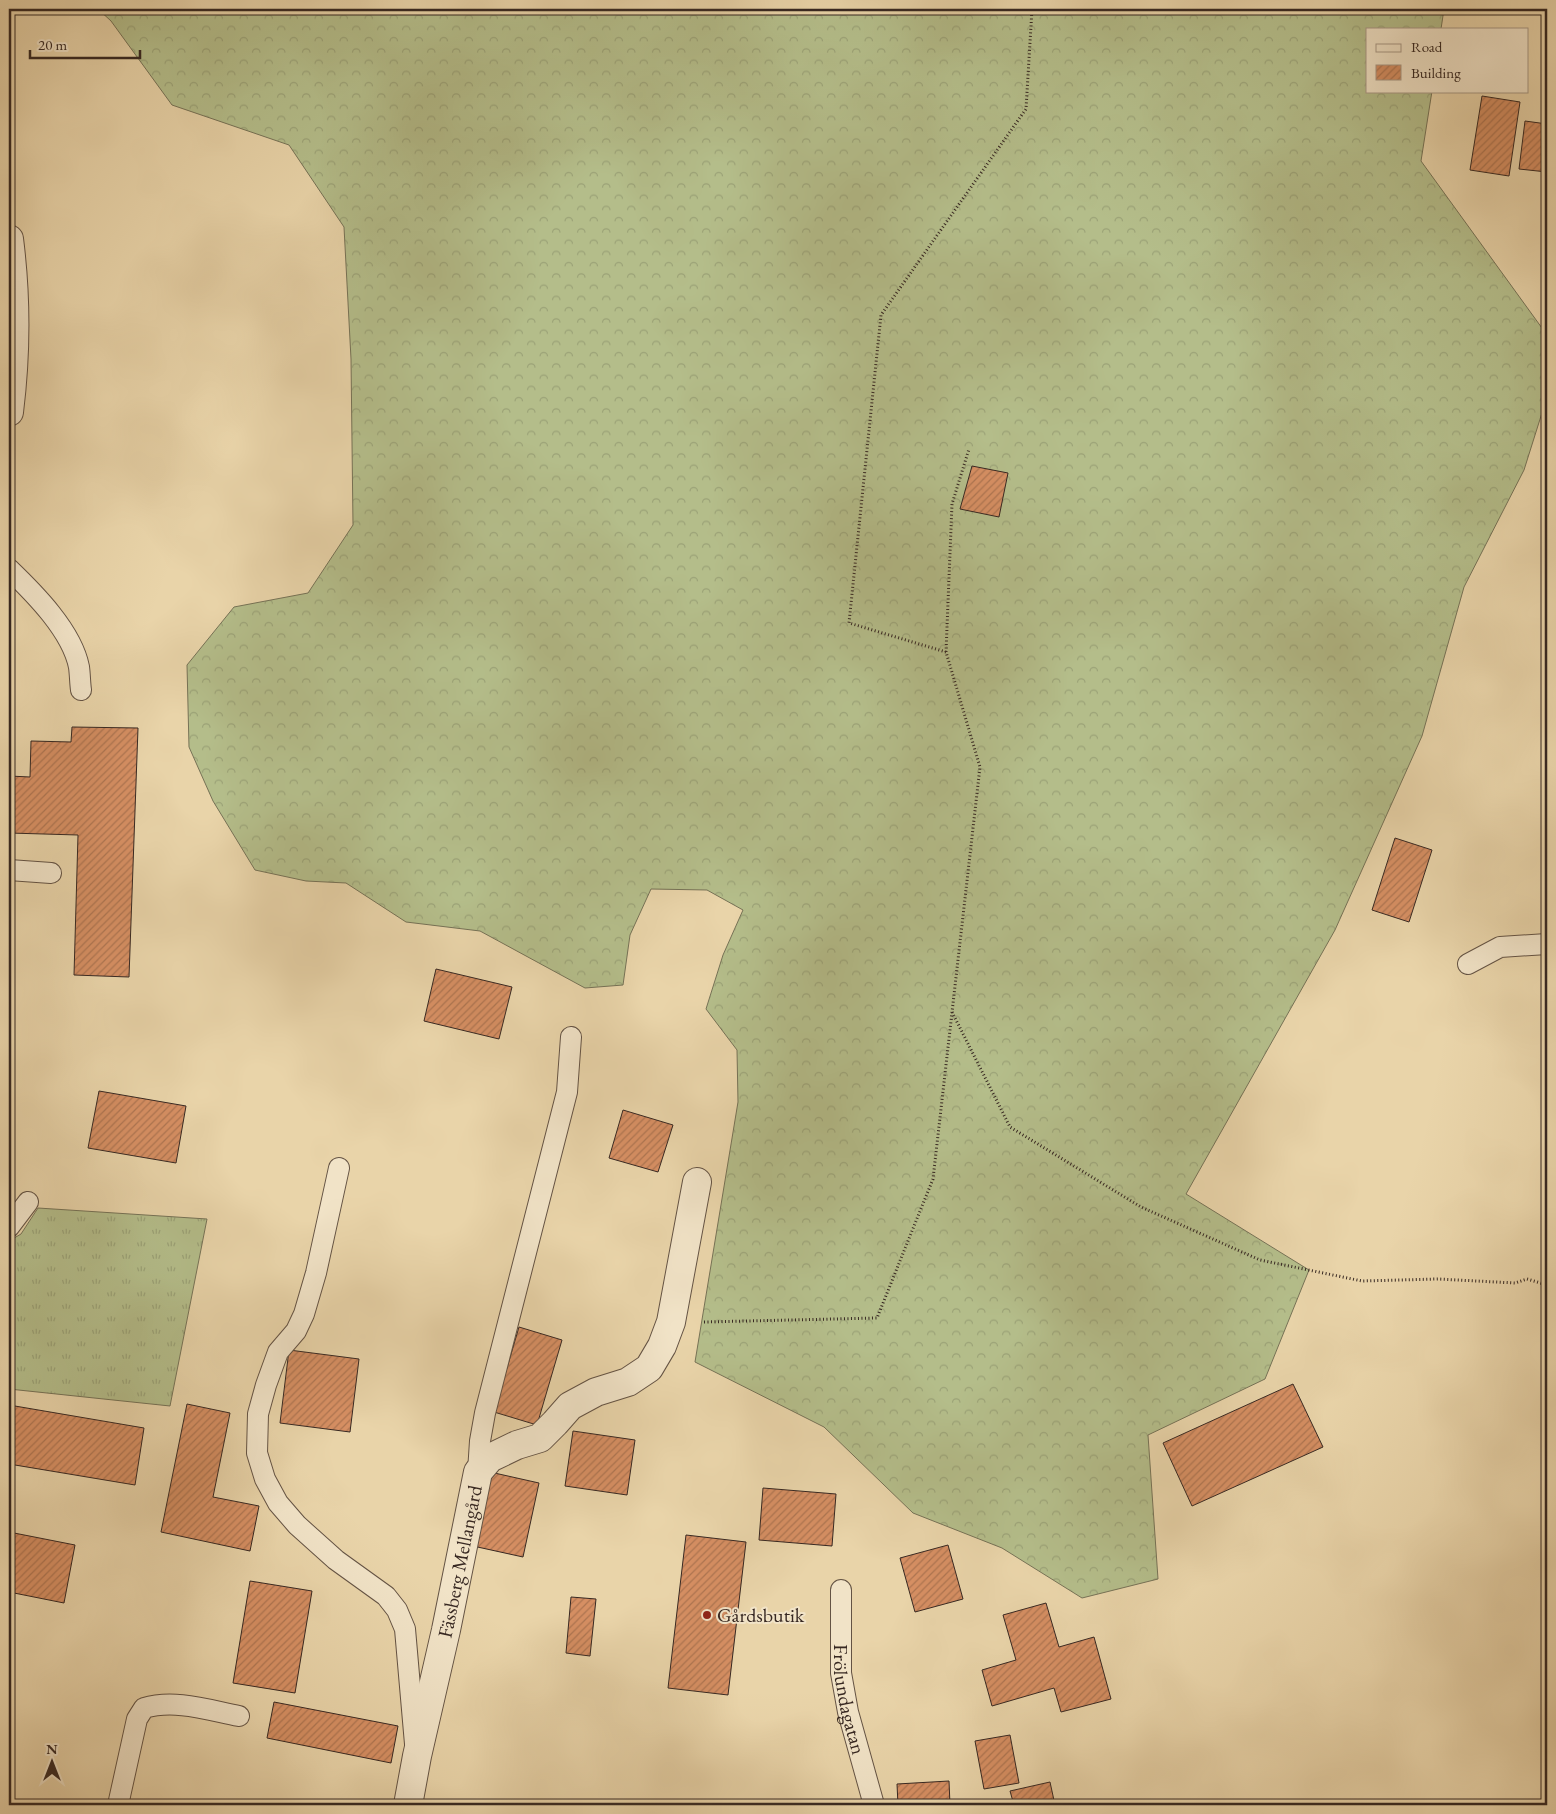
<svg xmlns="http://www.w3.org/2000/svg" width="1556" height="1814" font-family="'EB Garamond',serif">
<defs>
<pattern id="grass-tufts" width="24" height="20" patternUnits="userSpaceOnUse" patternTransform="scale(1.25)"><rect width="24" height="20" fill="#b4bd8a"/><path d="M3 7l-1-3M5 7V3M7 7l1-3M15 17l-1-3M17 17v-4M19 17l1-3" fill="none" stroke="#9ba277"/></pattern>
<pattern id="forest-crowns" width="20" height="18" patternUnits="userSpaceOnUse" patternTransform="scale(1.25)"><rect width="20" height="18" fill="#b4bd8a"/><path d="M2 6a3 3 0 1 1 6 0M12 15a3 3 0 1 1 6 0" fill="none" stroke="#9ba277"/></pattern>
<pattern id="building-hatch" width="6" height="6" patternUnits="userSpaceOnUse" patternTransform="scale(1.25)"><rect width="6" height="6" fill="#d68f63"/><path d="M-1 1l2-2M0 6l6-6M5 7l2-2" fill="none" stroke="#ae7551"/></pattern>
</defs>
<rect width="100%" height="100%" fill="#e9d4a9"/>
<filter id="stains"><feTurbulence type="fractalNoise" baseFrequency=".004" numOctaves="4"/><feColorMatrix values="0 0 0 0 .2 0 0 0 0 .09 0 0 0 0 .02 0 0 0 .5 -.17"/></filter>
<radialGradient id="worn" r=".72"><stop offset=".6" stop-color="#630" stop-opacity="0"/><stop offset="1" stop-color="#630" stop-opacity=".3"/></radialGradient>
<path fill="url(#grass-tufts)" stroke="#767256" d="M38 1208 207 1219 170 1406 9 1389V1241L21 1234Z"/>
<path fill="url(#forest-crowns)" stroke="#767256" d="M98 9H1444L1441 29H1367V91H1432L1421 161 1547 335V397L1524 470 1464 587 1422 736 1335 930 1186 1194 1309 1270 1265 1379 1148 1435 1158 1579 1082 1598 1002 1548 913 1513 824 1427 695 1362 738 1102 737 1050 706 1009 723 955 743 910 707 890 651 889 630 935 623 985 585 988 480 931 406 922 346 883 306 881 255 870 213 801 189 747 187 665 234 607 308 593 353 525 351 359 344 227 289 145 172 105 111 21Z"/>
<path fill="url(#building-hatch)" stroke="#372822" d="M1482 96 1520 102 1509 176 1470 170Z
M1525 121 1547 124V172L1519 169Z
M972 466 1008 473 999 517 960 509Z
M9 686H14L11 755H9Z
M72 727 138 728 129 977 74 975 78 835 9 833V776L30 777 31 741 71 742Z
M1395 838 1432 850 1409 922 1372 910Z
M436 969 512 987 499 1039 424 1021Z
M99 1091 186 1106 176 1163 88 1148Z
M623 1110 673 1125 658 1172 609 1158Z
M519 1327 562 1340 537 1425 494 1412Z
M289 1350 359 1359 350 1432 280 1423Z
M1293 1384 1323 1447 1192 1506 1163 1443Z
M187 1404 230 1413 213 1497 259 1506 250 1551 161 1532Z
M9 1405 144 1428 135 1485 9 1464Z
M573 1431 635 1440 627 1495 565 1486Z
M490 1472 539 1483 523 1557 473 1546Z
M763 1488 836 1494 832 1546 759 1540Z
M9 1532 75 1545 64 1603 9 1592Z
M686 1535 746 1542 728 1695 668 1688Z
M948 1545 963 1599 915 1612 900 1558Z
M250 1581 312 1591 295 1693 233 1683Z
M571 1597 596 1599 590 1656 566 1653Z
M1046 1603 1059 1647 1094 1637 1111 1699 1061 1712 1054 1688 992 1706 982 1670 1016 1660 1003 1615Z
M274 1702 398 1726 391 1763 267 1738Z
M1010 1735 1019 1783 984 1789 975 1741Z
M949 1781 950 1805H898L897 1784Z
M1050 1782 1055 1805H1014L1010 1791Z"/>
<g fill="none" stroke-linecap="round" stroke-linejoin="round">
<g stroke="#645344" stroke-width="22">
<g id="service">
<path d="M9 569C34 593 72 631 79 667 80 674 80 683 81 690"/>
<path d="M9 870 51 873"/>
<path d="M1468 964 1500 947 1547 944"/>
<path d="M339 1168 316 1273 304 1314 296 1331 278 1352 266 1385 258 1414 257 1453 265 1479 278 1503 297 1525 336 1560 386 1596 397 1610 405 1629 415 1744"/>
<path d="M9 1227 28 1202"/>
<path d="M478 1472 480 1441 485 1413 567 1092 571 1037"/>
<path id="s1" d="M841 1590V1673L848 1712 874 1805"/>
<path d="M118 1805 137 1719 144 1708C175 1699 208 1710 239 1716"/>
</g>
</g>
<g stroke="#645344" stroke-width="30">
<g id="minor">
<path d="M9 239C16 294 16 356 9 412"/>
<path id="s2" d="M408 1805 417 1756 446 1630 478 1472 490 1458 517 1445 540 1438 555 1423 570 1406 596 1392 628 1382 649 1368 662 1346 671 1322 697 1182"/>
</g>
</g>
<path stroke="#372822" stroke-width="3" stroke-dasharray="1 2.5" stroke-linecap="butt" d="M946 652 849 623 881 315 1026 109 1032 9
M952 1012 1010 1127 1141 1207 1260 1260 1362 1281 1438 1279 1515 1283 1527 1279 1547 1285
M704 1322 877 1318 933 1179 980 767 946 652 952 504 969 449"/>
<use href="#service" stroke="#f1e3c7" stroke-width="20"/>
<use href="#minor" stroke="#f1e3c7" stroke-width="28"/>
</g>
<circle fill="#8f2418" stroke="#f1e3c7" stroke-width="2" cx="707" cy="1615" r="5"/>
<g text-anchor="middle" stroke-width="4" stroke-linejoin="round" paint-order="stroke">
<g font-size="20" fill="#372822" stroke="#f1e3c7">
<text dy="7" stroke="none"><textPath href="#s2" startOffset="249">Fässberg Mellangård</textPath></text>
<text dy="7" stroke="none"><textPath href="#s1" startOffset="110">Frölundagatan</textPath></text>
</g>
<g font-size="20" fill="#372822" stroke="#f1e3c7" text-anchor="start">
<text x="717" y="1622">Gårdsbutik</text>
</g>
</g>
<rect width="1556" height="1814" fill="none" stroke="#e9d4a9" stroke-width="30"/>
<rect x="10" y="10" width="1536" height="1794" fill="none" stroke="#372822" stroke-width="2.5"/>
<rect x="15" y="15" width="1526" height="1784" fill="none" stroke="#372822"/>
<rect x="1366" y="28" width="162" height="65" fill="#f1e3c7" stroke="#a79885"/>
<rect x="1376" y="44" width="25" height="8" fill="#f1e3c7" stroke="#a79885"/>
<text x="1411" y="52" font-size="15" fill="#372822">Road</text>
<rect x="1376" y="65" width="25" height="15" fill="url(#building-hatch)" stroke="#a79885"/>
<text x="1411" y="78" font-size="15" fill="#372822">Building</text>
<g transform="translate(52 1762)" stroke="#f1e3c7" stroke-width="4" paint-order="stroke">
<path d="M0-4L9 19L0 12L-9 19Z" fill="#372822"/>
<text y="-8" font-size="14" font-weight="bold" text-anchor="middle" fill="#372822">N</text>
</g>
<path d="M30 50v8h110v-8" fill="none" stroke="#372822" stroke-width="2.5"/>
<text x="38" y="50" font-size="15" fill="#372822" stroke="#f1e3c7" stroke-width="4" paint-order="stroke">20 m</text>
<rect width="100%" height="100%" filter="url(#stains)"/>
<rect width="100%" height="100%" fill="url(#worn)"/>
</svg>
